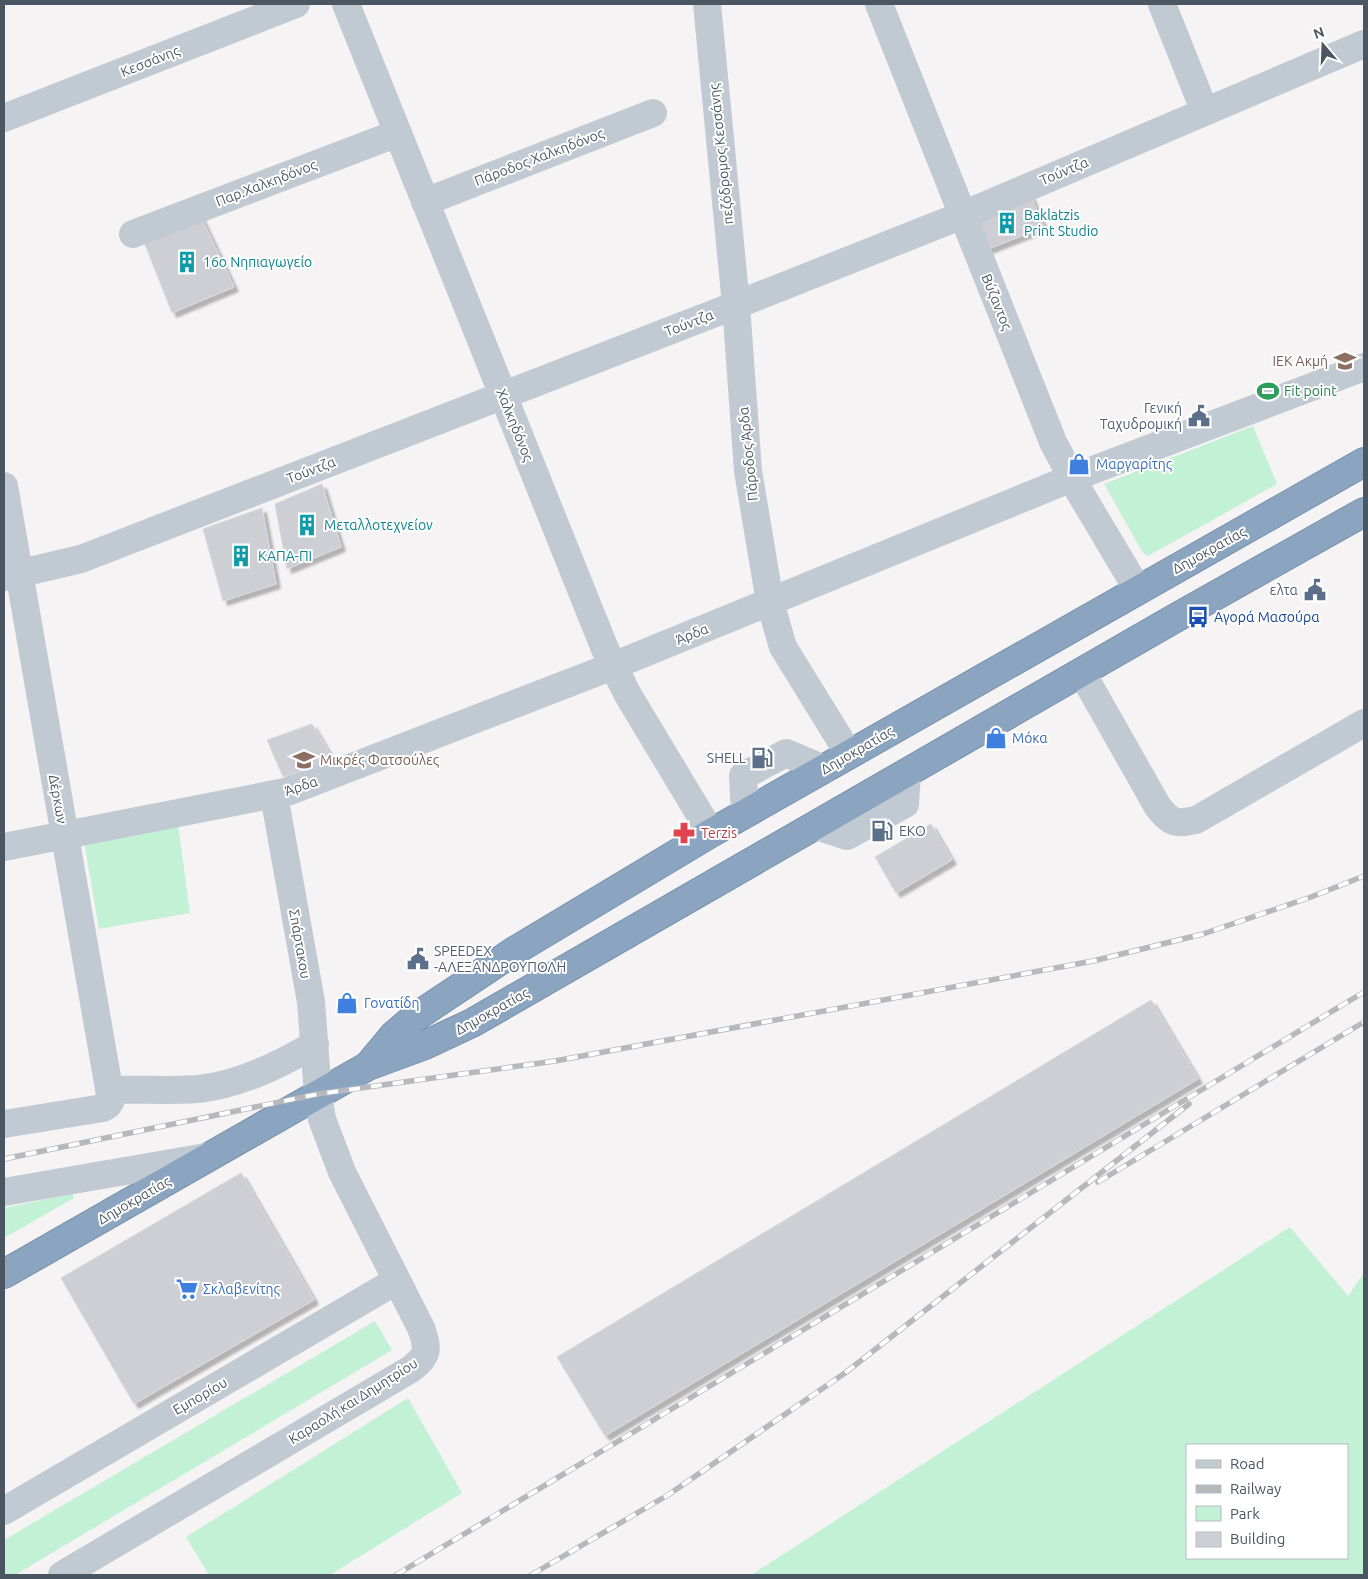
<svg xmlns="http://www.w3.org/2000/svg" width="1368" height="1579" font-family="Ubuntu,sans-serif">
<defs>
<filter id="shadow"><feDropShadow dx="4.5" dy="4.5" stdDeviation="1" flood-color="#0004"/></filter>
</defs>
<rect width="100%" height="100%" fill="#f5f3f3"/>
<path fill="#c3f1d5" fill-rule="evenodd" d="M1253 426 1277 484 1148 556 1143 553 1104 484Z
M178 825 190 913 99 929 84 842Z
M72 1194 74 1198 4 1238V1208Z
M1290 1227 1348 1296 1364 1273V1575H751ZM1347 1445V1558H1187V1445Z
M375 1321 392 1350 15 1575H4V1540Z
M408 1398 462 1493 330 1575H209L186 1537Z"/>
<path fill="#cdcfd5" stroke="#d7d9de" filter="url(#shadow)" d="M1030 194 1044 227 983 251 970 218Z
M199 213 234 287 172 313 142 237Z
M322 484 341 547 287 569 275 504Z
M262 508 276 584 223 601 203 529Z
M312 724 334 761 283 777 267 740Z
M931 824 952 860 896 893 875 857Z
M1151 1000 1198 1079 605 1436 557 1357Z
M241 1173 314 1300 134 1404 61 1278Z"/>
<g fill="none" stroke-linecap="round" stroke-linejoin="round">
<g stroke="#7690ad" stroke-width="30">
<path id="highway" d="M368 1066 393 1036 414 1018 516 950 711 833 1364 462
M4 1274 368 1066 425 1045 472 1023 1172 620 1364 512"/>
</g>
<path stroke="#c1cad2" stroke-width="28" d="M346 4 605 649 628 695 711 833
M707 4 736 305 748 471 770 602 783 647 849 754
M879 4 1053 442 1079 491 1138 590
M1162 4 1205 112
M4 118 296 4
M425 202 653 113
M133 234 398 133
M4 486 111 1100 108 1105 103 1108 4 1124
M4 577 81 559 736 305 963 215 1364 44
M1082 673 1158 807C1172 824 1175 824 1196 820L1364 723
M745 814 743 776 786 753 824 769
M816 826 847 836 905 804 907 773
M4 847 290 791 613 666 1072 478 1364 367
M109 1090C139 1089 169 1091 198 1089 239 1085 280 1065 315 1044
M4 1192 206 1157
M4 1511 396 1281
M62 1575 411 1369C428 1356 429 1349 421 1328L342 1172 322 1119 318 1094 311 1002 274 795"/>
<use href="#highway" stroke="#8ba5c1" stroke-width="28"/>
<g stroke="#b5b8bd" stroke-width="5.5">
<path id="rail" d="M4 1159 318 1094 555 1061 1093 961 1203 934 1311 897 1364 876
M1098 1182 1364 1022
M396 1575 1364 992
M531 1575 668 1495 845 1373 1189 1104"/>
</g>
<use href="#rail" stroke="#fff" stroke-width="4" stroke-dasharray="11" stroke-linecap="butt"/>
</g>
<defs>
<g id="building-bare" transform="scale(1.725)"><path d="M-4-6H4V6H1V3H-1V6H-4ZM-2.5-4.3h1.7v1.8h-1.7ZM.8-4.3h1.7v1.8H.8ZM-2.5-1h1.7V.8h-1.7ZM.8-1h1.7V.8H.8Z" fill="#0f9aa8" stroke="#fff" stroke-width="2.5" paint-order="stroke"/></g>
<g id="school-bare" transform="scale(1.725)"><path d="M0-5L7-2L0 1L-7-2ZM-4 1L0 2.5L4 1V4Q0 6-4 4Z" fill="#8d6e63" stroke="#fff" stroke-width="2.5" paint-order="stroke"/></g>
<g id="stadium-bare" transform="scale(1.725)"><path d="M0-5a6.5 5 0 1 0 0 10a6.5 5 0 1 0 0-10ZM-3.5-1.8h7v3.6h-7Z" fill="#2e9e5b" stroke="#fff" stroke-width="2.5" paint-order="stroke"/></g>
<g id="civic-bare" transform="scale(1.725)"><path d="M-.6-6.5H3V-4.5H.6V-3L4-1V1h2V6H-6V1h2V-1L-.6-3ZM-1.2 2.5V6h2.4V2.5Z" fill="#5c6f8a" stroke="#fff" stroke-width="2.5" paint-order="stroke"/></g>
<g id="shop-bare" transform="scale(1.725)"><path d="M-5-2.5h2.3a2.7 3.5 0 0 1 5.4 0H5L5.5 6h-11ZM-1.5-2.5h3a1.5 2.3 0 0 0-3 0Z" fill="#3f7fe0" stroke="#fff" stroke-width="2.5" paint-order="stroke"/></g>
<g id="bus-bare" transform="scale(1.725)"><path d="M-5-6H5V4H4V6H2V4H-2V6H-4V4H-5ZM-3.5-4V0h7V-4ZM-3.5 1.2v1.5H-2V1.2ZM2 1.2v1.5H3.5V1.2Z" fill="#1a4fb4" stroke="#fff" stroke-width="2.5" paint-order="stroke"/></g>
<g id="fuel-bare" transform="scale(1.725)"><path d="M-5.5-6h7V0h2V4h1.3V-2.5L3-4.5l.8-.8L6-3V5H2.5V1h-1V6h-7ZM-4.2-4.7v3.2H.2V-4.7Z" fill="#5c6f8a" stroke="#fff" stroke-width="2.5" paint-order="stroke"/></g>
<g id="pharmacy-bare" transform="scale(1.725)"><path d="M-2-6h4v4h4v4h-4v4h-4v-4h-4v-4h4Z" fill="#e0444e" stroke="#fff" stroke-width="2.5" paint-order="stroke"/></g>
<g id="supermarket-bare" transform="scale(1.725)"><path d="M-6-5.5h2.5l.6 2H6L4.5 2H-2.5L-4.4-4H-6ZM-1.5 3.2a1.3 1.3 0 1 0 .1 0ZM3 3.2a1.3 1.3 0 1 0 .1 0Z" fill="#3f7fe0" stroke="#fff" stroke-width="2.5" paint-order="stroke"/></g>
</defs>
<g fill-rule="evenodd">
<use href="#building-bare" x="1007" y="223"/>
<use href="#building-bare" x="187" y="262"/>
<use href="#school-bare" x="1345" y="361"/>
<use href="#stadium-bare" x="1268" y="391"/>
<use href="#civic-bare" x="1199" y="416"/>
<use href="#shop-bare" x="1079" y="464"/>
<use href="#building-bare" x="307" y="525"/>
<use href="#building-bare" x="241" y="556"/>
<use href="#civic-bare" x="1315" y="590"/>
<use href="#bus-bare" x="1198" y="617"/>
<use href="#shop-bare" x="996" y="738"/>
<use href="#fuel-bare" x="762" y="758"/>
<use href="#school-bare" x="304" y="760"/>
<use href="#fuel-bare" x="882" y="831"/>
<use href="#pharmacy-bare" x="684" y="833"/>
<use href="#civic-bare" x="418" y="959"/>
<use href="#shop-bare" x="347" y="1003"/>
<use href="#supermarket-bare" x="187" y="1289"/>
</g>
<g text-anchor="middle" stroke-width="4" stroke-linejoin="round" paint-order="stroke">
<g font-size="14" fill="#4a5661" stroke="#fff">
<text transform="translate(150 61) rotate(-22)" y="5">Κεσσάνης</text>
<text transform="translate(721 154) rotate(-96)" y="5">πεζόδρομος Κεσσάνης</text>
<text transform="translate(539 157) rotate(-21)" y="5">Πάροδος Χαλκηδόνος</text>
<text transform="translate(1064 171) rotate(-23)" y="5">Τούντζα</text>
<text transform="translate(266 183) rotate(-21)" y="5">Παρ.Χαλκηδόνος</text>
<text transform="translate(997 302) rotate(68)" y="5">Βύζαντος</text>
<text transform="translate(689 323) rotate(-21)" y="5">Τούντζα</text>
<text transform="translate(515 425) rotate(68)" y="5">Χαλκηδόνος</text>
<text transform="translate(748 454) rotate(-96)" y="5">Πάροδος Άρδα</text>
<text transform="translate(311 470) rotate(-21)" y="5">Τούντζα</text>
<text transform="translate(1209 550) rotate(-29)" y="5">Δημοκρατίας</text>
<text transform="translate(692 634) rotate(-22)" y="5">Άρδα</text>
<text transform="translate(857 750) rotate(-30)" y="5">Δημοκρατίας</text>
<text transform="translate(301 786) rotate(-19)" y="5">Άρδα</text>
<text transform="translate(58 799) rotate(80)" y="5">Δέρκων</text>
<text transform="translate(300 944) rotate(80)" y="5">Σπάρτακου</text>
<text transform="translate(492 1011) rotate(-29)" y="5">Δημοκρατίας</text>
<text transform="translate(134 1200) rotate(-30)" y="5">Δημοκρατίας</text>
<text transform="translate(200 1396) rotate(-30)" y="5">Εμπορίου</text>
<text transform="translate(353 1401) rotate(-32)" y="5">Καραολή και Δημητρίου</text>
</g>
<g font-size="14" fill="#0d838f" stroke="#fff" text-anchor="start">
<text x="1024" y="220">Baklatzis<tspan x="1024" dy="16">Print Studio</tspan></text>
<text x="203" y="267">16ο Νηπιαγωγείο</text>
<text x="324" y="530">Μεταλλοτεχνείον</text>
<text x="258" y="561">ΚΑΠΑ-ΠΙ</text>
</g>
<g font-size="14" fill="#785e54" stroke="#fff" text-anchor="end">
<text x="1328" y="366">ΙΕΚ Ακμή</text>
<text x="320" y="765" text-anchor="start">Μικρές Φατσούλες</text>
</g>
<g font-size="14" fill="#27864d" stroke="#fff" text-anchor="start">
<text x="1284" y="396">Fit point</text>
</g>
<g font-size="14" fill="#4e5e75" stroke="#fff" text-anchor="end">
<text x="1182" y="413">Γενική<tspan x="1182" dy="16">Ταχυδρομική</tspan></text>
<text x="1298" y="595">ελτα</text>
<text x="746" y="763">SHELL</text>
<text x="899" y="836" text-anchor="start">EKO</text>
<text x="434" y="956" text-anchor="start">SPEEDEX<tspan x="434" dy="16">-ΑΛΕΞΑΝΔΡΟΥΠΟΛΗ</tspan></text>
</g>
<g font-size="14" fill="#366cbe" stroke="#fff" text-anchor="start">
<text x="1096" y="469">Μαργαρίτης</text>
<text x="1012" y="743">Μόκα</text>
<text x="364" y="1008">Γονατίδη</text>
<text x="203" y="1294">Σκλαβενίτης</text>
</g>
<g font-size="14" fill="#164399" stroke="#fff" text-anchor="start">
<text x="1214" y="622">Αγορά Μασούρα</text>
</g>
<g font-size="14" fill="#be3a42" stroke="#fff" text-anchor="start">
<text x="701" y="838">Terzis</text>
</g>
</g>
<rect width="1368" height="1579" fill="none" stroke="#4a5661" stroke-width="10"/>
<rect x="1186" y="1444" width="162" height="115" fill="#ffffff" stroke="#b7bbc0"/>
<rect x="1196" y="1460" width="25" height="8" fill="#c1cad2" stroke="#b7bbc0"/>
<text x="1230" y="1469" font-size="15" fill="#4a5661">Road</text>
<rect x="1196" y="1485" width="25" height="8" fill="#b5b8bd" stroke="#b7bbc0"/>
<text x="1230" y="1494" font-size="15" fill="#4a5661">Railway</text>
<rect x="1196" y="1506" width="25" height="15" fill="#c3f1d5" stroke="#b7bbc0"/>
<text x="1230" y="1519" font-size="15" fill="#4a5661">Park</text>
<rect x="1196" y="1532" width="25" height="15" fill="#cdcfd5" stroke="#b7bbc0"/>
<text x="1230" y="1544" font-size="15" fill="#4a5661">Building</text>
<g transform="translate(1323 45) rotate(341)" stroke="#ffffff" stroke-width="4" paint-order="stroke">
<path d="M0-4L9 19L0 12L-9 19Z" fill="#4a5661"/>
<text y="-8" font-size="14" font-weight="bold" text-anchor="middle" fill="#4a5661">N</text>
</g>
</svg>
